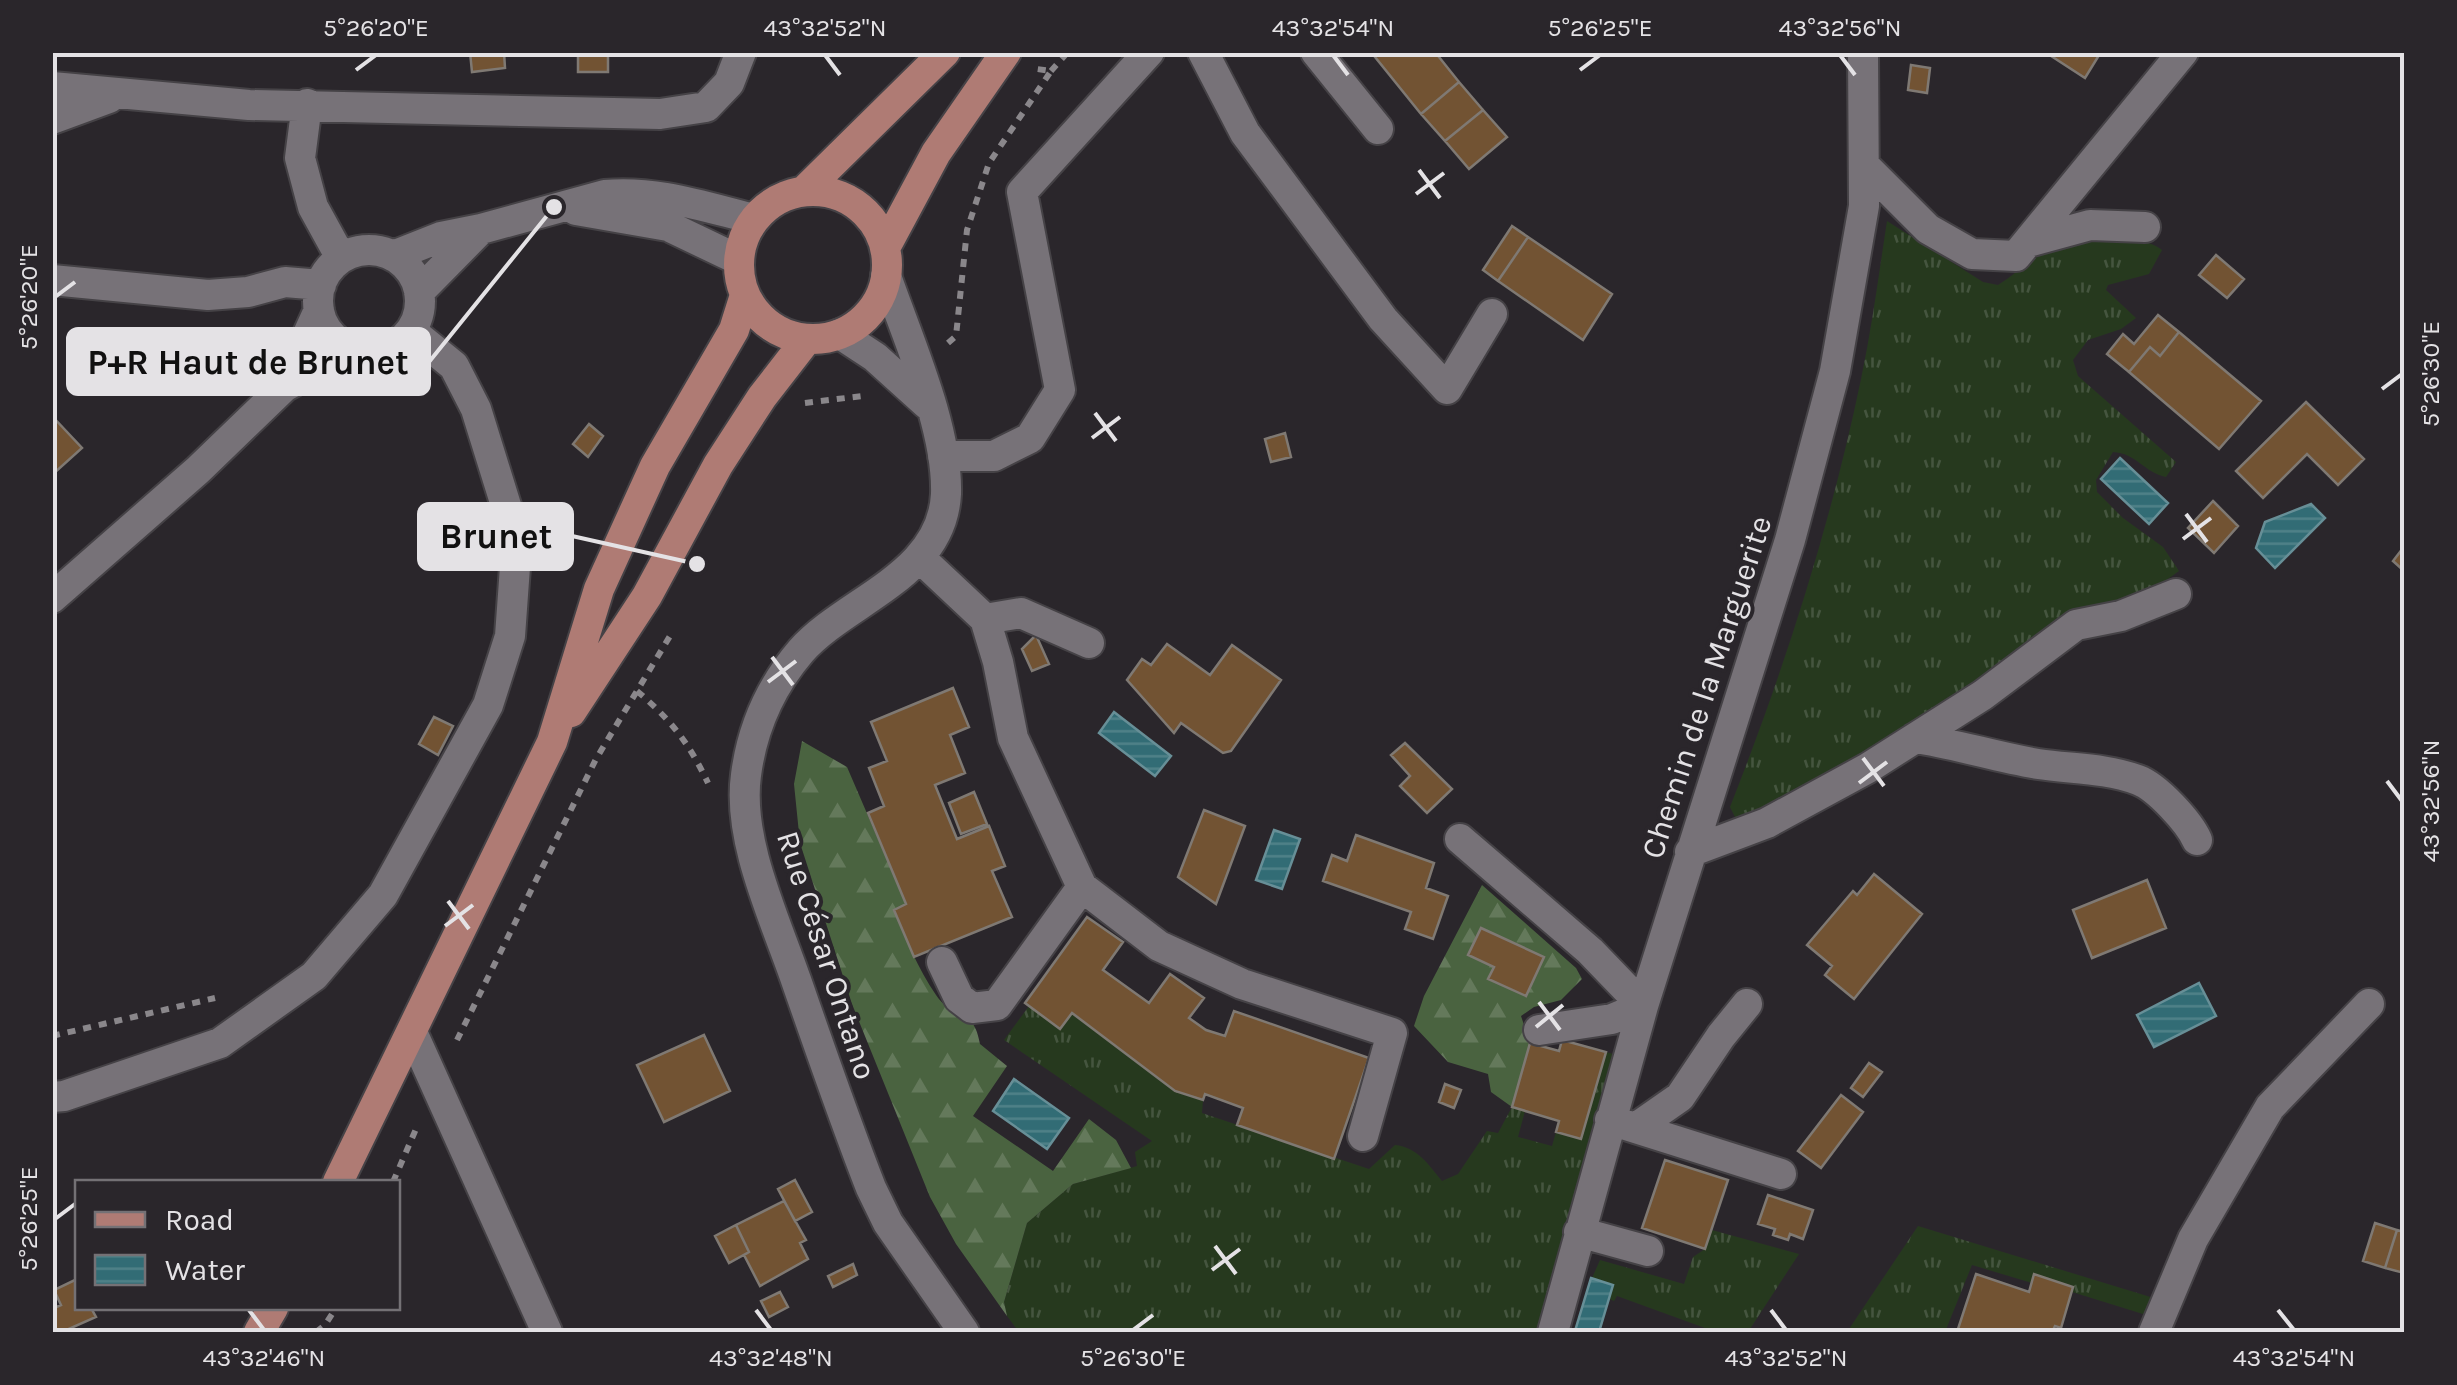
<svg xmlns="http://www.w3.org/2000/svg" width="2457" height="1385" font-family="Karla,sans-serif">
<defs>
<pattern id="grass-tufts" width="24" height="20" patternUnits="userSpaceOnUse" patternTransform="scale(2.5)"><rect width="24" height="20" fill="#26391e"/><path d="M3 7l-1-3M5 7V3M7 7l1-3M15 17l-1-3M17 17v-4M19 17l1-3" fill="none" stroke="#45553f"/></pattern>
<pattern id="forest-firs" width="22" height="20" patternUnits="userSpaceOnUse" patternTransform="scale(2.5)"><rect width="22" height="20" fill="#4a6340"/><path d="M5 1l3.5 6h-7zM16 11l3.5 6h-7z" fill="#64795b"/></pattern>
<pattern id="water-rules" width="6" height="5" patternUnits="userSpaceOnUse" patternTransform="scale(2.5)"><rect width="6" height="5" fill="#326c75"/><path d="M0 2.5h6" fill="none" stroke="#508188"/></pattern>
</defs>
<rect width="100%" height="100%" fill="#2a262b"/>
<path fill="url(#grass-tufts)" d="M1887 221 1983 282 1998 285C2016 274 2033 257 2052 248 2077 237 2140 232 2162 250L2149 274 2108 285 2106 290 2136 318 2121 329 2088 340 2073 360 2078 376 2176 462 2166 477C2145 473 2136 453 2113 452L2096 480 2097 492 2123 518 2163 547 2179 571 2150 592 1906 734 1747 821 1735 817 1730 807C1784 670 1831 524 1861 379 1872 327 1879 273 1887 221Z
M1029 1006 1060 1029 1072 1013 1176 1091 1203 1100 1202 1113 1369 1169 1395 1145C1417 1147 1429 1165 1442 1181L1458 1174 1487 1131 1498 1133 1512 1107 1525 1111 1518 1137 1552 1146 1556 1132 1581 1139 1606 1052 1613 1054 1618 1060 1538 1332H1019L1007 1316 1004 1302 1027 1223 1073 1184 1137 1166 1135 1152 1152 1141 1004 1040Z
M1918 1226 2157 1299 2143 1314 2072 1292 2073 1286 2035 1274 2032 1283 1972 1265 1945 1332H1847Z
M1712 1230 1799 1254 1748 1332H1704L1705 1328 1617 1296 1614 1301 1609 1299 1613 1285 1592 1278 1600 1260 1684 1284 1693 1257 1705 1249Z"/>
<path fill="url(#forest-firs)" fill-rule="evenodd" d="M802 741 847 767 906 904 894 910C906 939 918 969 936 995 955 1023 973 1005 980 1044L1007 1066 973 1116 1053 1171 1089 1119 1116 1140 1131 1168 1073 1184 1027 1223 1004 1302 1007 1316 956 1244 930 1197 852 1004 800 843 794 784Z
M1482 885 1576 968 1582 979 1561 1000 1534 1007 1521 1016 1530 1043 1512 1107 1491 1092 1488 1074 1448 1062 1414 1026 1424 996ZM1481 928 1544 958 1525 996 1488 979 1494 967 1469 955Z"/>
<path fill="url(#water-rules)" stroke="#678f97" stroke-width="2.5" d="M2120 458 2168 503 2149 524 2101 479Z
M2311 504 2325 518 2275 568 2256 548 2265 522Z
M1114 712 1171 756 1155 776 1099 733Z
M1274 830 1300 839 1282 889 1256 880Z
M2199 983 2216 1016 2154 1047 2137 1015Z
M1014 1079 1069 1118 1047 1149 993 1111Z
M1591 1278 1613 1285 1599 1332H1578L1575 1331Z"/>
<path fill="#725333" stroke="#7f7973" stroke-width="2.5" d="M470 52H504L505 68 472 72Z
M578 52H608V72H578Z
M1371 52H1435L1459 82 1421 114Z
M2045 52H2101L2085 78Z
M1911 65 1930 68 1927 93 1908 90Z
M1459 82 1483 110 1445 141 1421 114Z
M1483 110 1507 137 1469 169 1445 141Z
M1512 226 1528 237 1498 281 1483 270Z
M1528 237 1612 294 1583 340 1498 281Z
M2216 255 2244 279 2227 298 2199 275Z
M2158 315 2179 332 2160 356 2150 347 2129 372 2107 354 2123 334 2134 344Z
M2179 332 2261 401 2219 449 2129 372 2150 347 2160 356Z
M2306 402 2364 459 2338 485 2307 454 2263 498 2236 471Z
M52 416 82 448 52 475Z
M589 424 603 436 588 457 573 444Z
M1285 433 1291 457 1271 462 1265 439Z
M2213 501 2238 526 2214 553 2188 528Z
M2400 552 2404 556V571L2393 561Z
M1036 635 1049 664 1032 671 1022 649Z
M1167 644 1210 675 1232 645 1281 680 1231 751 1223 753 1181 723 1174 733 1127 680 1142 659 1151 665Z
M953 688 969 727 950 735 965 773 935 785 957 839 989 826 1005 866 992 871 1012 917 914 957 894 910 906 904 868 813 884 806 869 768 887 761 871 722Z
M434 717 453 726 438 755 419 744Z
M1405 743 1452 789 1427 813 1400 786 1410 776 1391 755Z
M974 792 987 824 961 834 949 803Z
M1204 810 1245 826 1216 904 1178 877Z
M1356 835 1434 863 1426 888 1448 896 1433 939 1405 929 1411 912 1323 881 1332 855 1347 861Z
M1874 874 1922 914 1854 999 1825 975 1832 966 1807 945 1853 891 1857 895Z
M2147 880 2166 928 2092 958 2073 910Z
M1087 917 1123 942 1103 970 1149 1003 1170 974 1204 998 1189 1018 1206 1030 1225 1036 1234 1011 1369 1058 1334 1159 1237 1125 1243 1108 1205 1094 1203 1100 1175 1091 1072 1013 1060 1029 1025 1003Z
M1481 928 1544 957 1526 996 1488 979 1494 967 1468 955Z
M704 1035 730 1091 664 1122 637 1065Z
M1562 1040 1606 1052 1581 1139 1556 1132 1559 1121 1512 1107 1530 1043 1559 1051Z
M1869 1063 1882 1072 1863 1097 1851 1088Z
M1445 1084 1461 1090 1454 1108 1439 1102Z
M1841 1095 1863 1112 1821 1168 1798 1151Z
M1665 1160 1728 1180 1705 1249 1642 1228Z
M795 1180 812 1212 795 1221 778 1189Z
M1768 1195 1813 1210 1803 1239 1790 1234 1788 1240 1773 1235 1775 1229 1758 1224Z
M784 1201 806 1240 800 1243 808 1259 760 1286 744 1255 749 1252 736 1225Z
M2375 1223 2397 1230 2385 1268 2363 1261Z
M736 1225 749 1252 729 1263 715 1236Z
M2397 1230 2404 1232V1273L2385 1268Z
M853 1264 857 1275 833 1287 828 1276Z
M1976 1274 2029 1292 2034 1274 2073 1287 2061 1328 2055 1326 2052 1332H1957Z
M77 1279 78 1308H91L96 1317 62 1332H52V1309L61 1305 54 1290Z
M780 1292 788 1307 769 1317 761 1301Z"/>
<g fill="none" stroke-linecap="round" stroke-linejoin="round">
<g stroke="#454246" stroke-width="34">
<path id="minor" d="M1203 52 1245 133 1383 319 1447 389 1492 314
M1316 52 1378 129
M52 87 249 105 660 114 706 107 729 83 741 52
M307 104 300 158 313 207 341 258
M52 119 109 98
M1864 165 1928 229 1972 254 2016 256 2183 52
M576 210 668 226 739 260
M2028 242 2090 225 2145 227
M318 301a51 51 0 1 1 102 0a51 51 0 1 1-102 0Z
M393 256 441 237 481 229 605 195C655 190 705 207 754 219
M886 276C908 340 948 428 946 494 942 576 846 600 801 651 771 686 752 729 746 775 737 840 775 919 796 980 820 1049 844 1119 871 1188L888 1223 964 1332
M52 280 208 295 248 292 285 282 321 285
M419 292 481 229
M840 334 875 357 927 404
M284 387 319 310
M943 456H994L1030 438 1060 390 1022 192 1149 52
M919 557 985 619 998 662 1013 738 1082 887 1159 946 1242 984 1392 1033 1363 1136
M52 598 198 470 284 387 352 349
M985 619 1021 613 1089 643
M1915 738C1956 744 1996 757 2038 764 2071 769 2106 768 2138 780 2157 787 2189 822 2197 840
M1460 839 1590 951 1643 1006 1612 1019 1539 1030
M1690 852 1767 823 1868 768 1983 695 2076 625 2121 616 2176 594
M942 962 959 998 972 1008 997 1005 1082 887
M412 1032 547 1332
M52 1097 64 1096 220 1043 314 976 383 895 488 705 510 636 515 567 508 512 476 409 454 366 411 331
M1610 1120 1781 1174
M1637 1127 1680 1097 1721 1036 1747 1004
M1579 1232 1648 1251
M1553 1332 1643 1006 1790 540 1835 371 1864 206 1863 52
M2154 1332 2193 1239 2270 1107 2369 1004"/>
</g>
<g stroke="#454246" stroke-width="34">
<path id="major" d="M804 191 945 52
M739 265a74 74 0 1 1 148 0a74 74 0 1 1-148 0Z
M885 248 936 153 1006 52
M571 712 647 596 718 465 762 397 807 339
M338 1182 552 742 599 589 655 466 734 330 745 295
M259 1332 273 1308"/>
</g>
<path stroke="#8a878b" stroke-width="6" stroke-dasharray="8 8" stroke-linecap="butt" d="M1051 71 1068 52
M948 343 956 336 967 230 989 163 1051 71 1037 69
M805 403 862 396
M637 691C671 720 689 743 708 783
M52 1036 215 998
M457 1040 596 759 673 631
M393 1182 416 1129
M316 1332 325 1325 336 1308"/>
<use href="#minor" stroke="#777278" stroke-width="30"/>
<use href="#major" stroke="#af7b74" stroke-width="30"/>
</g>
<path fill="none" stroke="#e4e2e5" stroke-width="4" d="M825 55 840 75M1333 55 1348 75M1840 55 1855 75M356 70 376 55M1580 70 1600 55M1419 170 1440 198M1416 194 1444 173M55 297 75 282M2382 389 2402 374M1095 413 1116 441M1092 438 1120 417M2186 514 2207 542M2183 539 2211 518M772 657 793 685M768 682 796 661M1863 758 1884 786M2387 781 2402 801M1859 783 1887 762M448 901 469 929M445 926 473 905M1539 1002 1560 1030M1536 1027 1563 1005M55 1219 75 1204M1215 1246 1236 1274M1212 1270 1240 1249M249 1310 264 1330M756 1310 771 1330M1771 1310 1786 1330M2278 1310 2294 1330M1133 1330 1153 1315"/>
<g text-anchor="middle" stroke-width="8" stroke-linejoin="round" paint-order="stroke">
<g font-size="32" fill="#e4e2e5" stroke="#2a262b">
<text transform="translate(1706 687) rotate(-72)" y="11">Chemin de la Marguerite</text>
<text transform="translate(827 955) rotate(72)" y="11">Rue César Ontano</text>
</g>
</g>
<path fill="none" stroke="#e4e2e5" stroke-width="4" d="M554 207L429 362M697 564L572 536"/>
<g fill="#e4e2e5" stroke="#2a262b" stroke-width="4">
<circle cx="554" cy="207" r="10"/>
<circle cx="697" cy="564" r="10"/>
</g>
<g fill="#e4e2e5" stroke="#e4e2e5" stroke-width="4">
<rect x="68" y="329" width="361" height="65" rx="10"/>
<rect x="419" y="504" width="153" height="65" rx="10"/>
</g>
<g font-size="35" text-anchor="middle" font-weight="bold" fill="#111">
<text x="248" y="374">P+R Haut de Brunet</text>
<text x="496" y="548">Brunet</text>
</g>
<rect width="2457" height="1385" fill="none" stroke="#2a262b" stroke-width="110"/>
<rect x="75" y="1180" width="325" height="130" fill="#2a262b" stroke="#747175" stroke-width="2.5"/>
<rect x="95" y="1212" width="50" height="15" fill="#af7b74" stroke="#747175" stroke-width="2.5"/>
<text x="165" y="1230" font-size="30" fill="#e4e2e5">Road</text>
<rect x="95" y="1255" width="50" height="30" fill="url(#water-rules)" stroke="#747175" stroke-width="2.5"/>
<text x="165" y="1280" font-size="30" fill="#e4e2e5">Water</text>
<rect x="55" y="55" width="2347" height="1275" fill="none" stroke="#e4e2e5" stroke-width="4"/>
<g font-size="25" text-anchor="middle" fill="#e4e2e5">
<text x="376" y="36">5°26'20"E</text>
<text x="825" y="36">43°32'52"N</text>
<text x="1333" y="36">43°32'54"N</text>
<text x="1600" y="36">5°26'25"E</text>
<text x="1840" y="36">43°32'56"N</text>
<text transform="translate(28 297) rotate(-90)" y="9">5°26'20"E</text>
<text transform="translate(2430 374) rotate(-90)" y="9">5°26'30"E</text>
<text transform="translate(2430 801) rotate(-90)" y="9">43°32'56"N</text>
<text transform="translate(28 1219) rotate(-90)" y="9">5°26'25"E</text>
<text x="264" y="1366">43°32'46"N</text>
<text x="771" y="1366">43°32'48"N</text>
<text x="1133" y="1366">5°26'30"E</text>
<text x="1786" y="1366">43°32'52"N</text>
<text x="2294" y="1366">43°32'54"N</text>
</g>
</svg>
